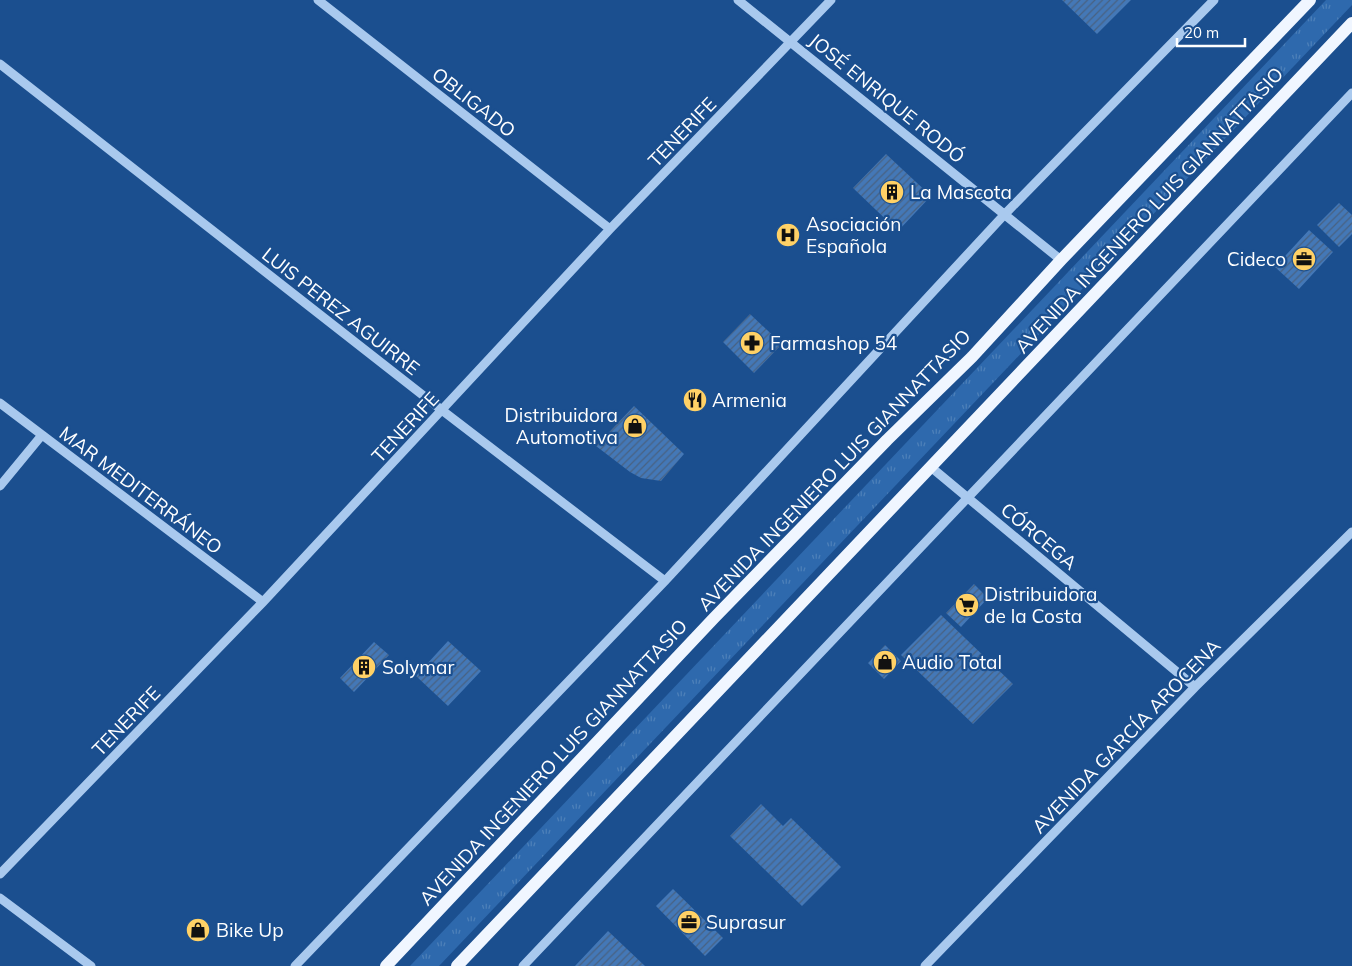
<svg xmlns="http://www.w3.org/2000/svg" width="1352" height="966" font-family="Mulish,sans-serif">
<defs>
<pattern id="grass-tufts" width="24" height="20" patternUnits="userSpaceOnUse" patternTransform="scale(1.25)"><rect width="24" height="20" fill="#2e69ad"/><path d="M3 7l-1-3M5 7V3M7 7l1-3M15 17l-1-3M17 17v-4M19 17l1-3" fill="none" stroke="#4d80b9"/></pattern>
<pattern id="building-hatch" width="6" height="6" patternUnits="userSpaceOnUse" patternTransform="scale(1.25)"><rect width="6" height="6" fill="#4478b7"/><path d="M-1 1l2-2M0 6l6-6M5 7l2-2" fill="none" stroke="#486282"/></pattern>
</defs>
<rect width="100%" height="100%" fill="#1b4f8f"/>
<path fill="url(#grass-tufts)" d="M1326 0H1352V5L439 966H410Z"/>
<path fill="url(#building-hatch)" d="M1062 0H1131L1097 34Z
M886 154 931 196 898 231 853 188Z
M1339 203 1352 215V234L1339 247 1317 225Z
M1309 230 1333 252 1299 289 1275 267Z
M750 314 782 344 754 373 723 342Z
M634 406 684 454 661 481 641 478 630 472 596 446Z
M974 584 988 598 961 627 946 613Z
M941 615 1013 684 973 724 901 655Z
M448 641 481 671 448 706 416 676Z
M374 642 389 655 354 692 340 678Z
M885 645 901 661 884 679 868 663Z
M761 804 783 826 791 818 841 867 802 906 730 836Z
M673 889 723 938 705 956 656 906Z
M608 931 645 966H575Z"/>
<g fill="none" stroke-linecap="round" stroke-linejoin="round">
<path stroke="#a9c9ee" stroke-width="9" d="M318 0 610 229
M738 0 1061 260
M0 64 443 411 665 581
M0 403 263 602
M932 468 1195 687
M0 486 42 435
M0 874 263 602 610 229 831 0
M0 898 91 966
M295 966 665 581 1004 215 1214 0
M523 966 1352 93
M925 966 1195 687 1352 532"/>
<path stroke="#f0f6ff" stroke-width="12" d="M386 966 714 618 887 440 972 357 1061 260 1310 0
M457 966 1352 23"/>
</g>
<defs>
<g id="building-disc" transform="scale(1.25)"><circle r="9.5" fill="#ffd166" stroke="#1b4f8f"/><path d="M-4-6H4V6H1V3H-1V6H-4ZM-2.5-4.3h1.7v1.8h-1.7ZM.8-4.3h1.7v1.8H.8ZM-2.5-1h1.7V.8h-1.7ZM.8-1h1.7V.8H.8Z" fill="#111"/></g>
<g id="hospital-disc" transform="scale(1.25)"><circle r="9.5" fill="#ffd166" stroke="#1b4f8f"/><path d="M-5-5h3v3.5h4V-5h3V5h-3V1.5h-4V5h-3Z" fill="#111"/></g>
<g id="office-disc" transform="scale(1.25)"><circle r="9.5" fill="#ffd166" stroke="#1b4f8f"/><path d="M-6-3h4V-5.5h4V-3h4V5H-6ZM-1-4.5V-3h2v-1.5ZM-6 0V1H6V0Z" fill="#111"/></g>
<g id="pharmacy-disc" transform="scale(1.25)"><circle r="9.5" fill="#ffd166" stroke="#1b4f8f"/><path d="M-2-6h4v4h4v4h-4v4h-4v-4h-4v-4h4Z" fill="#111"/></g>
<g id="restaurant-disc" transform="scale(1.25)"><circle r="9.5" fill="#ffd166" stroke="#1b4f8f"/><path d="M-5-6h1v4h1v-4h1v4h1v-4h1v5L-1.5 .5V6h-2V.5L-5-1ZM5-6V6H3V1.5H1.5Q1.5-4 5-6Z" fill="#111"/></g>
<g id="shop-disc" transform="scale(1.25)"><circle r="9.5" fill="#ffd166" stroke="#1b4f8f"/><path d="M-5-2.5h2.3a2.7 3.5 0 0 1 5.4 0H5L5.5 6h-11ZM-1.5-2.5h3a1.5 2.3 0 0 0-3 0Z" fill="#111"/></g>
<g id="supermarket-disc" transform="scale(1.25)"><circle r="9.5" fill="#ffd166" stroke="#1b4f8f"/><path d="M-6-5.5h2.5l.6 2H6L4.5 2H-2.5L-4.4-4H-6ZM-1.5 3.2a1.3 1.3 0 1 0 .1 0ZM3 3.2a1.3 1.3 0 1 0 .1 0Z" fill="#111"/></g>
</defs>
<g fill-rule="evenodd">
<use href="#building-disc" x="892" y="192"/>
<use href="#hospital-disc" x="788" y="235"/>
<use href="#office-disc" x="1304" y="259"/>
<use href="#pharmacy-disc" x="752" y="343"/>
<use href="#restaurant-disc" x="695" y="400"/>
<use href="#shop-disc" x="635" y="426"/>
<use href="#supermarket-disc" x="967" y="605"/>
<use href="#shop-disc" x="885" y="662"/>
<use href="#building-disc" x="364" y="667"/>
<use href="#office-disc" x="689" y="922"/>
<use href="#shop-disc" x="198" y="930"/>
</g>
<g text-anchor="middle" stroke-width="4.5" stroke-linejoin="round" paint-order="stroke">
<g font-size="19" fill="#fff" stroke="#1b4f8f">
<text transform="translate(887 98) rotate(39)" y="7">JOSÉ ENRIQUE RODÓ</text>
<text transform="translate(474 102) rotate(38)" y="7">OBLIGADO</text>
<text transform="translate(682 132) rotate(-46)" y="7">TENERIFE</text>
<text transform="translate(1149 210) rotate(-47)" y="7">AVENIDA INGENIERO LUIS GIANNATTASIO</text>
<text transform="translate(341 311) rotate(38)" y="7">LUIS PEREZ AGUIRRE</text>
<text transform="translate(405 427) rotate(-47)" y="7">TENERIFE</text>
<text transform="translate(834 470) rotate(-46)" y="7">AVENIDA INGENIERO LUIS GIANNATTASIO</text>
<text transform="translate(141 490) rotate(37)" y="7">MAR MEDITERRÁNEO</text>
<text transform="translate(1039 536) rotate(40)" y="7">CÓRCEGA</text>
<text transform="translate(126 721) rotate(-46)" y="7">TENERIFE</text>
<text transform="translate(1126 736) rotate(-46)" y="7">AVENIDA GARCÍA AROCENA</text>
<text transform="translate(553 762) rotate(-47)" y="7">AVENIDA INGENIERO LUIS GIANNATTASIO</text>
</g>
<g font-size="19" fill="#fff" stroke="#1b4f8f" text-anchor="start">
<text x="910" y="199">La Mascota</text>
<text x="806" y="231">Asociación<tspan x="806" dy="22">Española</tspan></text>
<text x="1286" y="266" text-anchor="end">Cideco</text>
<text x="770" y="350">Farmashop 54</text>
<text x="712" y="407">Armenia</text>
<text x="618" y="422" text-anchor="end">Distribuidora<tspan x="618" dy="22">Automotiva</tspan></text>
<text x="984" y="601">Distribuidora<tspan x="984" dy="22">de la Costa</tspan></text>
<text x="902" y="669">Audio Total</text>
<text x="382" y="674">Solymar</text>
<text x="706" y="929">Suprasur</text>
<text x="216" y="937">Bike Up</text>
</g>
</g>
<path d="M1177 38v8h68v-8" fill="none" stroke="#ffffff" stroke-width="2.5"/>
<text x="1184" y="38" font-size="15" fill="#ffffff" stroke="#1b4f8f" stroke-width="4" paint-order="stroke">20 m</text>
</svg>
